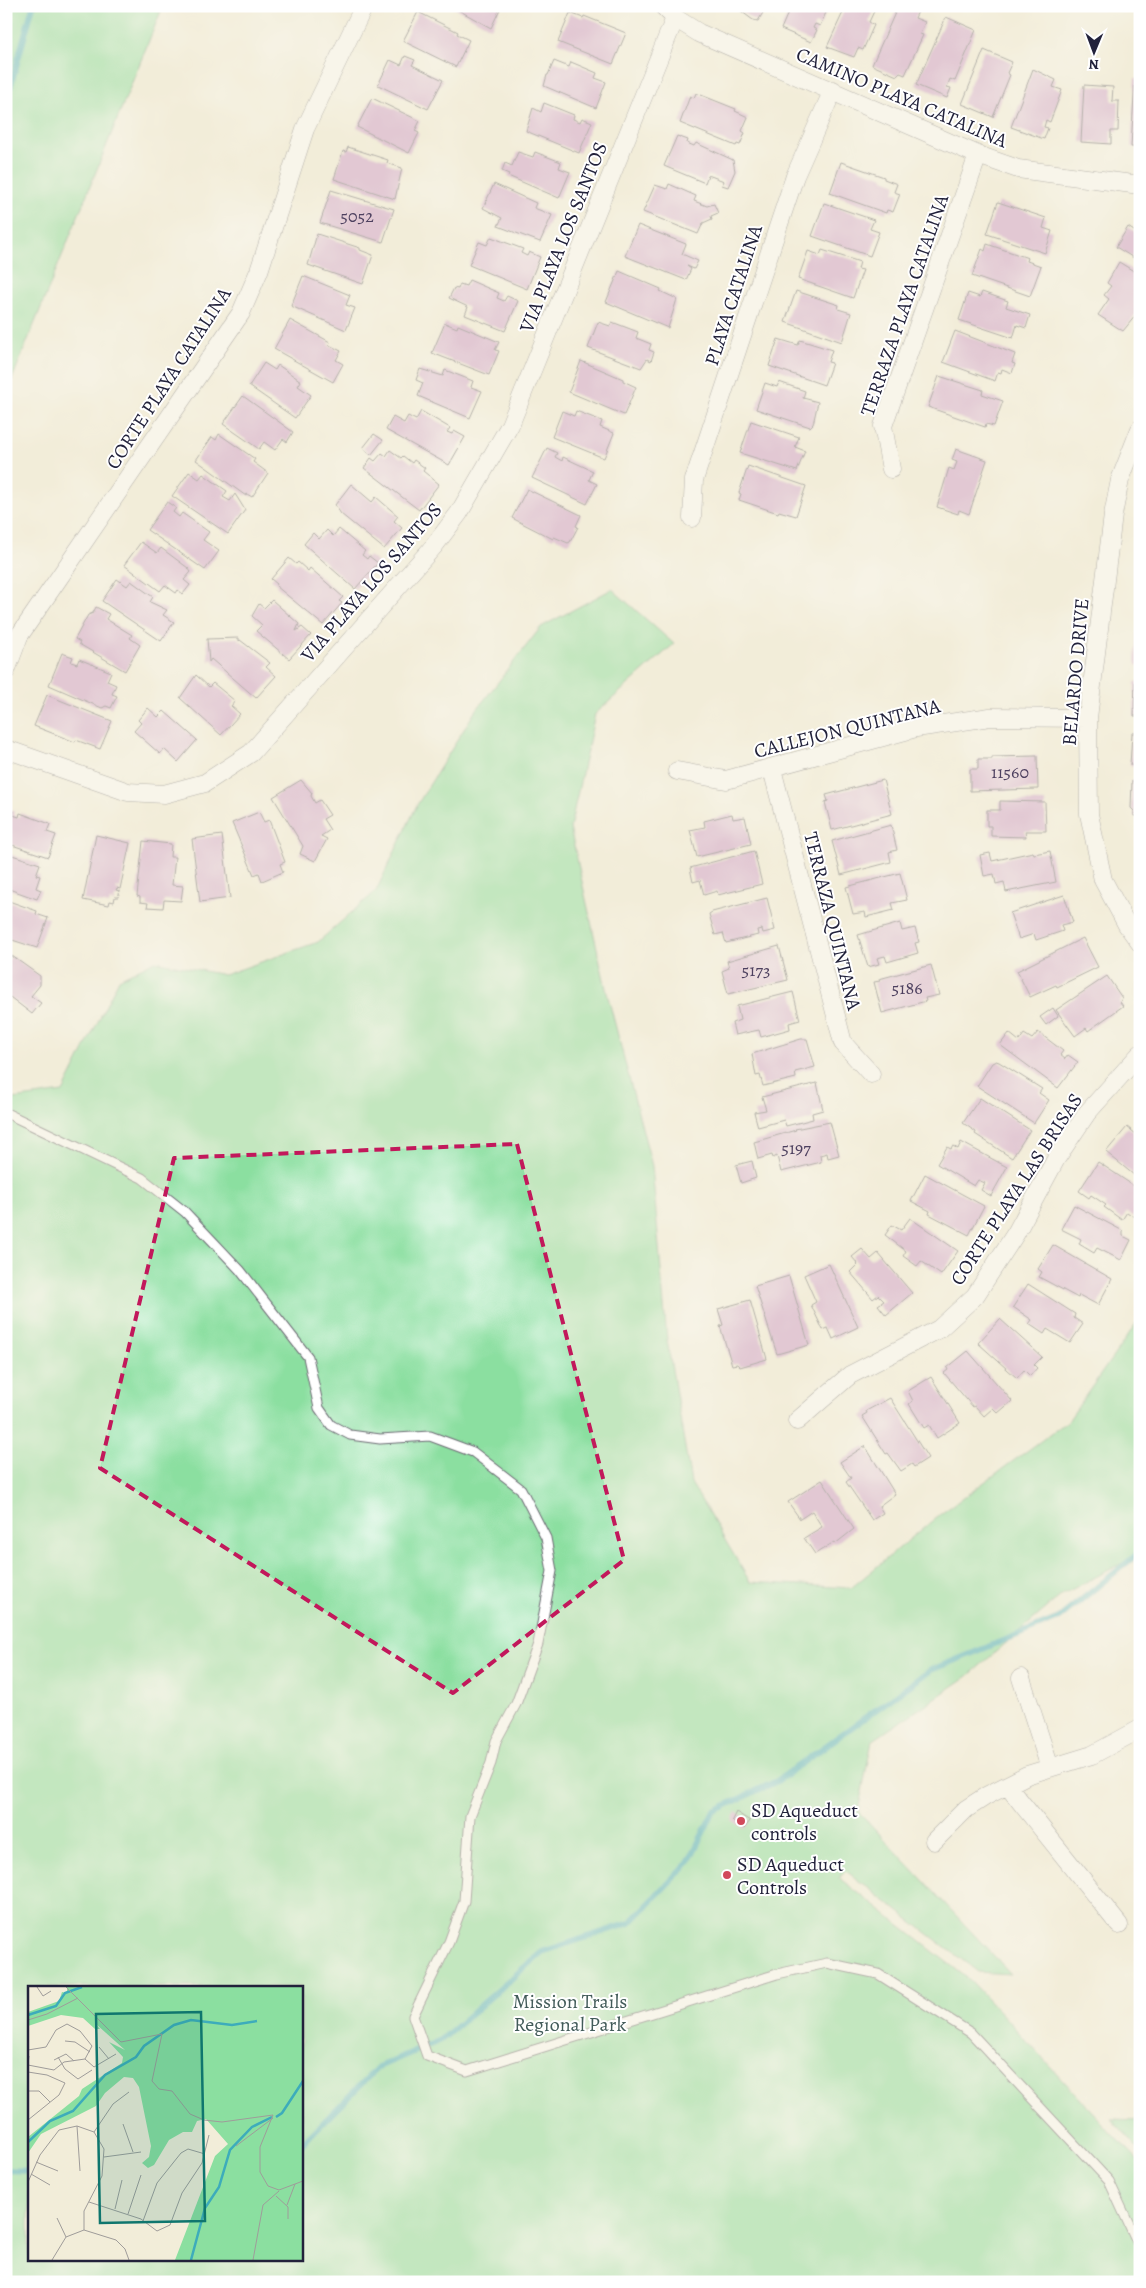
<svg xmlns="http://www.w3.org/2000/svg" width="1146" height="2288" font-family="Alegreya,serif">
<rect width="100%" height="100%" fill="#fff"/>
<filter id="ink" filterUnits="userSpaceOnUse"><feTurbulence type="fractalNoise" baseFrequency=".02" numOctaves="2"/><feDisplacementMap in="SourceGraphic" scale="10" xChannelSelector="R" yChannelSelector="G"/><feConvolveMatrix kernelMatrix="1 2 1 2 8 2 1 2 1" color-interpolation-filters="sRGB"/></filter>
<filter id="wash" filterUnits="userSpaceOnUse"><feTurbulence type="fractalNoise" baseFrequency=".0096" numOctaves="4" result="noise"/><feDisplacementMap in="SourceGraphic" scale="20" xChannelSelector="R" yChannelSelector="G"/><feGaussianBlur stdDeviation="1.12" result="paint"/><feColorMatrix in="noise" values="0 0 0 0 0 0 0 0 0 0 0 0 0 0 0 0 0 1.4 0 .05"/><feComposite in="paint" operator="in"/></filter>
<g filter="url(#wash)">
<rect width="100%" height="100%" fill="#f2edd9"/>
<path fill="#8bdfa0" stroke="#56806e" fill-rule="evenodd" d="M6 6H163L6 394Z
M612 589 674 644 595 714 570 828 607 993 652 1166 667 1340 691 1483 750 1582 851 1588 938 1516 1068 1421 1140 1318V1554L1063 1594 968 1676 872 1741 858 1811 1011 1974 978 1972 846 1871 839 1878 971 1981 1140 2163V2282H6V1100L63 1092 119 979 155 961 224 975 318 942 376 891 417 805 474 713 541 627ZM29 1987H301V2259H29Z
M1111 2119 1140 2120V2151Z"/>
<g fill="none" stroke-linecap="round" stroke-linejoin="round">
<path stroke="#3dacbb" stroke-width="6" d="M6 102 33 6
M301 2145 378 2067 441 2040 542 1952 630 1923 688 1863 714 1811 777 1781 931 1670 1059 1618 1140 1552
M6 2170 29 2171"/>
</g>
<g id="blocks">
<path fill="#ce9bcc" d="M451 6H499L501 7 491 28Z
M734 6H767L758 21 753 20Z
M791 6H829L820 26 815 24 813 28 817 30 811 42 781 29Z
M846 6H869L875 9 869 22 874 25 863 50 858 48 854 57 827 47Z
M898 6 920 7 915 18 925 22 920 34 923 35 905 75 900 73 897 76 872 65Z
M418 12 458 32 457 34 469 40 456 67 403 41Z
M570 13 583 18 584 16 626 33 613 64 558 42Z
M946 17 976 30 955 81 950 79 947 87 951 88 947 98 916 85Z
M984 50 1012 62 1007 73 1010 75 993 117 962 104Z
M405 56 415 60 412 65 443 80 428 109 378 85 390 60 401 65Z
M554 61 569 67 571 62 597 73 595 78 606 82 596 108 544 86 547 75H548Z
M1033 69 1056 80 1053 87 1062 90 1050 122 1046 120 1044 127 1048 128 1044 139 1011 127Z
M1135 78 1140 79V147H1131Z
M1084 85 1113 87 1112 101H1119L1118 131H1111V144L1081 142Z
M696 93 736 109 735 111 748 117 742 131 745 133 740 145 737 144 736 146 680 123 690 96 694 98Z
M372 98 420 121 415 131 419 133 409 153 357 127Z
M544 103 574 115 573 119 580 122 582 118 592 122 579 153 526 131 533 108 541 112Z
M677 136 688 140 687 143 694 146 696 143 733 160 735 171 728 187 722 185 724 181 708 175 705 183 664 166Z
M348 147 388 160 387 163 402 168 395 199 334 179 343 151 346 152Z
M518 152 533 157 535 152 561 162 559 168 570 172 559 198 508 176 509 174 502 171 505 163 512 166Z
M841 162 884 177V179L897 184 894 192 900 194 893 212 887 210 886 213 830 193Z
M494 184 536 203 534 208 552 215 540 242 498 226 502 218 483 208Z
M669 184 696 196 694 201 707 206 714 204 718 213 711 216 712 219 703 223 698 234 643 212 655 185 667 189Z
M331 190 394 209 383 242 320 223Z
M998 202 1046 218 1043 228 1052 231 1045 253 987 234Z
M824 203 874 220 870 229 879 232 870 256 812 236Z
M638 225 686 244 682 254 698 261 694 269 687 266 691 269 686 280 625 256Z
M1128 227 1140 235V262L1116 247Z
M317 234 360 248V250L373 255 363 284 308 265Z
M491 237 523 249 521 253 527 256 529 252 540 257 527 289 469 265 479 242 487 245Z
M987 244 1028 258 1027 261 1041 266 1030 296 972 276 982 249 985 251Z
M822 250 860 262 858 269 863 270 853 298 798 279 808 251 820 255Z
M1119 262 1140 275V310L1123 331 1098 315 1109 299 1104 295 1111 286 1107 283Z
M619 271 661 289 660 291 677 299 668 328 606 302Z
M303 276 350 295 346 305 355 308 346 330 291 306Z
M469 280 499 293 497 298 504 301 507 296 518 301 505 331 465 315 468 307 449 298 454 288 458 289 460 284 466 286Z
M796 291 839 305 838 309 851 313 842 342 785 322Z
M982 292 1008 301 1006 307 1030 315 1026 328 1017 325 1013 338 959 320 968 293 980 297Z
M290 320 330 342 329 345 341 351 336 360 343 364 333 382 274 349Z
M598 322 610 326 612 322 638 332 636 338 651 344 649 350 654 352 651 361 647 359 641 368 588 348Z
M445 323 457 328 458 325 499 342 495 350 499 351 489 375 432 353Z
M955 331 1015 354 1012 363 1015 364 1012 373 1002 369 1001 373 998 372 995 381 943 362Z
M778 339 798 345 800 340 832 350 828 362 832 363 824 385 769 366Z
M581 361 623 379V381L636 387 624 415 569 392Z
M264 363 275 370 278 365 301 381 298 386 311 395 295 418 249 386Z
M420 369 443 376 445 370 473 381 471 387 482 391 470 418 418 396 423 383 416 380Z
M939 376 983 390 982 394 1003 401 994 426 986 424 985 427 928 407Z
M779 382 805 391 803 398 818 402 813 424 810 427 756 409 765 383 777 387Z
M243 396 293 432 287 442 283 439 275 450 264 442 259 449 223 424Z
M421 411 450 428 447 432 452 434 454 431 465 437 449 465 386 430 393 417 404 423 408 416 416 420Z
M562 411 574 416 576 411 602 421 600 427 614 433 604 458 552 437Z
M751 421 799 437 795 447 805 451 797 471 740 453Z
M219 434 255 459 253 462 268 473 252 497 247 494 246 496 196 460 212 437 216 440Z
M374 434 383 440 371 455 363 448Z
M547 448 557 453 555 457 562 461 563 457 593 471 589 480 597 484 587 504 532 478Z
M956 449 987 460 969 514 959 510 958 514 937 507 949 468 954 470 957 462 952 460Z
M390 450 401 458 403 456 412 463 414 460 425 468 423 471 439 484 419 510 364 468 371 458 375 461 382 453 386 456Z
M748 466 806 486 796 516 779 511 778 513 739 500 741 494 739 493Z
M189 472 199 479 203 474 227 491 223 497 230 501 235 494 245 510 228 534 172 496Z
M351 484 372 502 376 497 398 516 394 521 402 528 384 549 341 514 335 505Z
M527 489 581 515 576 526 578 527 570 542 568 543 554 537 553 539 512 518Z
M167 502 176 508 173 512 179 517 182 513 209 532 203 540 219 551 205 570 147 530Z
M339 529 365 551 362 555 367 559 369 556 378 563 355 589 304 544 313 533 319 539 327 530 333 536Z
M141 542 157 553 161 548 188 568 191 572 184 580 190 585 183 594 178 590 176 593 165 585 160 591 124 565Z
M289 558 296 564 298 562 308 571 310 568 343 597 339 601 342 603 323 625 276 586 277 584 271 579Z
M117 579 127 586 131 581 153 597 150 602 167 610 163 615 174 622 161 641 102 601Z
M1138 581H1140V610H1137Z
M272 600 299 624 296 631 302 627 311 635 289 659 256 631 262 625 252 616 259 604 264 608Z
M96 607 109 614 106 619 132 635 130 638 140 645 125 671 79 644 80 642 75 639 88 615 93 613Z
M1137 633H1140V666L1136 665 1135 660Z
M239 638V641L240 640 270 663 266 667 276 676 256 698 211 659 209 662 207 639Z
M62 653 73 657 71 662 77 664 79 659 111 672 107 681 116 685 112 694 117 696 111 708 106 706 102 708 49 685Z
M196 675 209 687 213 683 235 701 231 706 240 714 221 735 180 698Z
M1135 682H1140V716H1134Z
M47 695 112 721 100 749 76 740 75 742 34 726Z
M148 708 158 717 164 711 197 740 178 762 164 749 160 754 134 731 141 723 138 720Z
M1132 733H1140V766L1130 765Z
M1037 756 1038 789 970 791V769H978V759H992V757Z
M301 780 312 793 311 796 315 803 320 800 330 815 323 819 330 830 321 836 327 839 315 861 300 854 303 846 273 797Z
M883 780 892 814 832 830 825 802 828 801 826 795Z
M1132 781H1140V816H1134V811L1131 808Z
M1000 801 1045 802 1046 831H1025L1026 837 991 836V826H987V810H1000Z
M6 808 14 811 13 815 19 817 20 813 50 824 47 832 56 835 48 857 6 843Z
M259 812 264 822 269 820 285 862 280 864 283 872 262 881 259 873 254 875 232 823Z
M732 814 733 819 745 817 751 844 697 857 690 830 705 827 704 821Z
M891 825 897 850 889 852 891 862 841 875 832 841Z
M96 835 130 843 120 889 117 888 116 890 120 891 118 897H115L114 902 110 901 109 905 83 900Z
M222 835 230 898 200 902 192 839Z
M143 841 171 844 170 857H175L172 885 183 886 181 901 164 900 163 908 147 907 148 903 140 902V897L137 896Z
M754 851 762 884 718 895 717 891 704 895 700 880 693 882 690 868Z
M1050 851 1056 882 1006 892 1004 882 996 884 994 874 984 876 980 855 990 853 992 861 1033 852 1034 854Z
M9 854 40 864 36 875 40 876 36 888 41 890 37 899 6 888V859Z
M900 873 907 900 892 903 894 910 866 917 865 912 853 914 846 887Z
M1064 895 1073 922 1061 925 1063 931 1036 940 1034 934 1019 939 1010 913Z
M767 898 775 930 763 933 762 929 757 930 758 935 726 943 723 933 715 935 709 914 712 912Z
M6 900 37 911 36 914 48 918 37 948 6 938Z
M900 923 902 931 915 928 919 942 915 943 918 953 887 962 885 956 877 958 879 964 868 967 858 935Z
M1083 938 1098 967 1057 987 1056 985 1030 997 1017 971Z
M779 946 788 980 728 994 722 971 729 968 727 961Z
M12 956 40 976V985L31 996 41 1003 32 1014 6 994V957L9 959Z
M931 965 939 995 925 998 926 1001 882 1013 874 982 880 981 879 979Z
M1107 976 1122 998 1120 1002 1123 1006 1088 1031 1086 1028 1075 1036 1056 1010Z
M793 992 800 1020 789 1023 790 1029 761 1037 759 1030 735 1035 732 1023 740 1020 737 1006Z
M1053 1008 1058 1016 1046 1025 1040 1017Z
M1038 1032 1063 1051 1060 1055 1065 1059 1068 1055 1078 1062 1058 1088 1000 1045 1009 1033 1019 1041 1024 1034 1032 1039Z
M801 1039H807L815 1067 795 1072 796 1078 763 1086 760 1075 756 1076 752 1054Z
M996 1061 999 1062 1042 1089 1039 1093 1049 1100 1034 1123 977 1086 992 1063Z
M817 1083 823 1110 812 1113 813 1119 786 1126 784 1120 758 1127 754 1112 766 1110 762 1097Z
M980 1098 1030 1130 1012 1158 975 1134 976 1132 963 1123Z
M830 1122 839 1155 828 1158 827 1153 820 1155 821 1162 781 1172 777 1156 773 1158 772 1155 758 1159 754 1142 796 1130 795 1129Z
M1127 1127 1140 1137V1180L1106 1152Z
M961 1142 1007 1167 991 1196 981 1190 985 1183 978 1180 974 1186 937 1164 947 1147 951 1149 953 1146 958 1149Z
M752 1161 756 1178 741 1183 736 1165Z
M1098 1162 1140 1190V1208L1134 1217 1127 1212 1122 1220 1104 1207 1106 1205 1091 1195 1089 1198 1079 1191Z
M925 1174 984 1206 969 1235 929 1214 930 1211 911 1201Z
M1074 1205 1123 1231V1236L1131 1240 1121 1260 1097 1248 1094 1253 1079 1244 1081 1239 1061 1229Z
M910 1218 958 1251 941 1275 921 1261 917 1266 903 1256 906 1251 885 1235 892 1225 901 1230Z
M1053 1245 1112 1279 1098 1305 1079 1295 1078 1298 1039 1277 1042 1272 1038 1269Z
M862 1249 871 1259 878 1253 912 1293 886 1315 878 1305 884 1301 878 1295 873 1299 850 1272 858 1264 852 1257Z
M829 1264 858 1327 833 1339 828 1328 823 1330 811 1305 816 1302 804 1275Z
M789 1276 809 1345 777 1354 755 1286Z
M1028 1284 1075 1314 1074 1318 1083 1324 1070 1343 1047 1329 1044 1334 1029 1324 1032 1320 1013 1307Z
M750 1300 767 1359 740 1367 737 1364 732 1365 720 1326 723 1325 718 1309Z
M1000 1319 1042 1357 1034 1365 1037 1368 1030 1376 1024 1370 1017 1378 978 1343Z
M968 1351 1012 1401 998 1413 993 1408 984 1416 975 1406 973 1407 944 1373 948 1370 947 1368Z
M931 1377 960 1423 937 1438 929 1425 924 1428 909 1404 913 1401 908 1391Z
M890 1398 928 1458 914 1467 912 1464 901 1471 888 1453 886 1454 862 1416 867 1413 866 1411Z
M865 1446 895 1494 879 1506 883 1513 872 1520 846 1482 851 1478 840 1462Z
M822 1480 854 1529 835 1544 834 1542 815 1554 804 1538 822 1527 812 1511 800 1519 788 1502Z
M736 1812 750 1821 744 1829 732 1820Z"/>
</g>
</g>
<g filter="url(#ink)">
<use href="#blocks" fill-opacity="0" stroke="#6b6972" stroke-width="1"/>
<g fill="none" stroke-linecap="round" stroke-linejoin="round">
<g stroke="#6b6972" stroke-width="11">
<path id="service" d="M6 1113 142 1178 185 1212 240 1270 308 1357 319 1408 331 1425 350 1435 380 1439 430 1436 473 1452 521 1489 546 1538 552 1571 538 1644 516 1704 496 1741 491 1763 470 1816 464 1901 449 1942 413 2016 427 2056 467 2071 777 1974 827 1963 878 1974 971 2033 1109 2181 1140 2248"/>
</g>
<g stroke="#6b6972" stroke-width="19">
<path id="minor" d="M663 6 675 18 699 33 978 155 1018 169 1140 185
M1140 429 1120 480 1113 515 1088 718 1089 814 1103 880 1127 925 1140 943
M891 469 883 426 978 155
M692 518 694 480 795 176 833 90
M6 671 19 636 241 313 259 271 305 129 364 6
M6 749 128 792 164 794 205 783 251 753 434 546 459 513 510 425 675 18
M772 769 843 1043 871 1074
M677 771 726 780 916 728 990 717 1088 718
M797 1421 850 1375 939 1329 975 1296 1016 1233 1056 1159 1087 1113 1140 1054
M1021 1678 1050 1768
M1007 1785 1119 1925
M934 1841 966 1809 986 1796 1027 1775 1092 1755 1140 1729"/>
</g>
<use href="#service" stroke="#fff" stroke-width="9"/>
<use href="#minor" stroke="#fff" stroke-width="18"/>
</g>
</g>
<path d="M0 0H1146V2288H0ZM517 1144 624 1560 453 1693 100 1468 174 1158Z" fill="#f2edd9" fill-opacity=".55" fill-rule="evenodd"/>
<path fill="none" stroke="#c2185b" stroke-width="4" stroke-dasharray="10 6" stroke-linejoin="round" d="M517 1144 624 1560 453 1693 100 1468 174 1158Z"/>
<g fill="#d1495b" stroke="#fff" stroke-width="2">
<circle cx="741" cy="1821" r="5"/>
<circle cx="727" cy="1875" r="5"/>
</g>
<g text-anchor="middle" stroke-width="4" stroke-linejoin="round" paint-order="stroke">
<g font-size="18" fill="#4d405f">
<text x="357" y="222">5052</text>
<text x="1010" y="778">11560</text>
<text x="756" y="976">5173</text>
<text x="907" y="994">5186</text>
<text x="796" y="1154">5197</text>
</g>
<g font-size="20" fill="#22223b" stroke="#fff">
<text transform="translate(902 97) rotate(23)" y="7">CAMINO PLAYA CATALINA</text>
<text transform="translate(563 237) rotate(-68)" y="7">VIA PLAYA LOS SANTOS</text>
<text transform="translate(733 295) rotate(-72)" y="7">PLAYA CATALINA</text>
<text transform="translate(904 305) rotate(-71)" y="7">TERRAZA PLAYA CATALINA</text>
<text transform="translate(168 378) rotate(-57)" y="7">CORTE PLAYA CATALINA</text>
<text transform="translate(371 582) rotate(-49)" y="7">VIA PLAYA LOS SANTOS</text>
<text transform="translate(1075 672) rotate(-85)" y="7">BELARDO DRIVE</text>
<text transform="translate(847 728) rotate(-14)" y="7">CALLEJON QUINTANA</text>
<text transform="translate(833 921) rotate(76)" y="7">TERRAZA QUINTANA</text>
<text transform="translate(1016 1189) rotate(-57)" y="7">CORTE PLAYA LAS BRISAS</text>
</g>
<g font-size="20" fill="#22223b" stroke="#fff" text-anchor="start">
<text x="751" y="1817">SD Aqueduct<tspan x="751" dy="23">controls</tspan></text>
<text x="737" y="1871">SD Aqueduct<tspan x="737" dy="23">Controls</tspan></text>
</g>
<g font-size="20" fill="#425b59" stroke="#fff">
<text x="570" y="2008">Mission Trails<tspan x="570" dy="23">Regional Park</tspan></text>
</g>
</g>
<g transform="translate(28 1986)">
<rect width="275" height="275" fill="#f2edd9"/>
<path d="M39 1H275V274H147L187 170 200 158 178 133 169 135 164 146H155L141 154 126 179 120 182 114 177 121 171 123 160 111 101 105 92 96 91 77 107 68 120 13 148 0 167V151L51 110 54 103 94 77 95 71 81 56 97 64 68 38 72 43H67L55 32 33 29 0 40V26L31 15 34 6 39 7Z" fill="#8bdfa0"/>
<path fill="none" stroke="#3dacbb" stroke-width="2.5" d="M0 29 28 20 37 7 54 1M248 131 254 127 275 95M0 156 22 135 45 125 77 89 108 71 116 60 146 39 163 34 204 39 229 35M163 274 177 222 191 201 202 164 224 141 244 131"/>
<path fill="none" stroke="#9f9c9a" stroke-width="1" d="M9 1 15 10 23 5M38 1 93 56 134 48 124 95 131 103 144 105 162 128 176 134 194 136 245 129 232 161V186L240 200 251 204 275 195M0 34 19 28 50 12M37 55 47 56 62 66M71 61 81 73M0 64 18 61 28 44 39 38 52 45 64 60 57 73 36 76 26 84 0 79 1 70M30 71 37 83 50 93 64 84M57 73 66 81 88 68M26 74 38 68 46 75M0 86 19 89 37 97 31 109 0 134M1 105H11L22 116M95 138 105 166M49 140 52 185M66 146 85 118 101 106M208 160 245 132M76 171 113 166M8 176 30 185M3 188 22 199M0 196 12 169 31 144 49 140 66 146 76 163 74 190 56 225V244M248 210 260 221V233M61 216 113 233 129 245M259 219 267 198M87 223 94 194M100 228 113 189M29 232 38 251M115 235 129 197 153 167 160 163 177 168M129 245 142 239 154 207 174 177 181 149M24 274 38 251 56 244 88 254 97 263 101 274M225 274 235 219 251 205"/>
<path fill="#0f766e" fill-opacity="0.15" stroke="#0f766e" stroke-width="2.5" d="M173 26 177 235 72 237 68 28Z"/>
<rect width="275" height="275" fill="none" stroke="#22223b" stroke-width="2.5"/>
</g>
<rect width="1146" height="2288" fill="none" stroke="#fff" stroke-width="25"/>
<g transform="translate(1094 52) rotate(181)" stroke="#ffffff" stroke-width="4" paint-order="stroke">
<path d="M0-4L9 19L0 12L-9 19Z" fill="#22223b"/>
<text y="-8" font-size="14" font-weight="bold" text-anchor="middle" fill="#22223b">N</text>
</g>
</svg>
